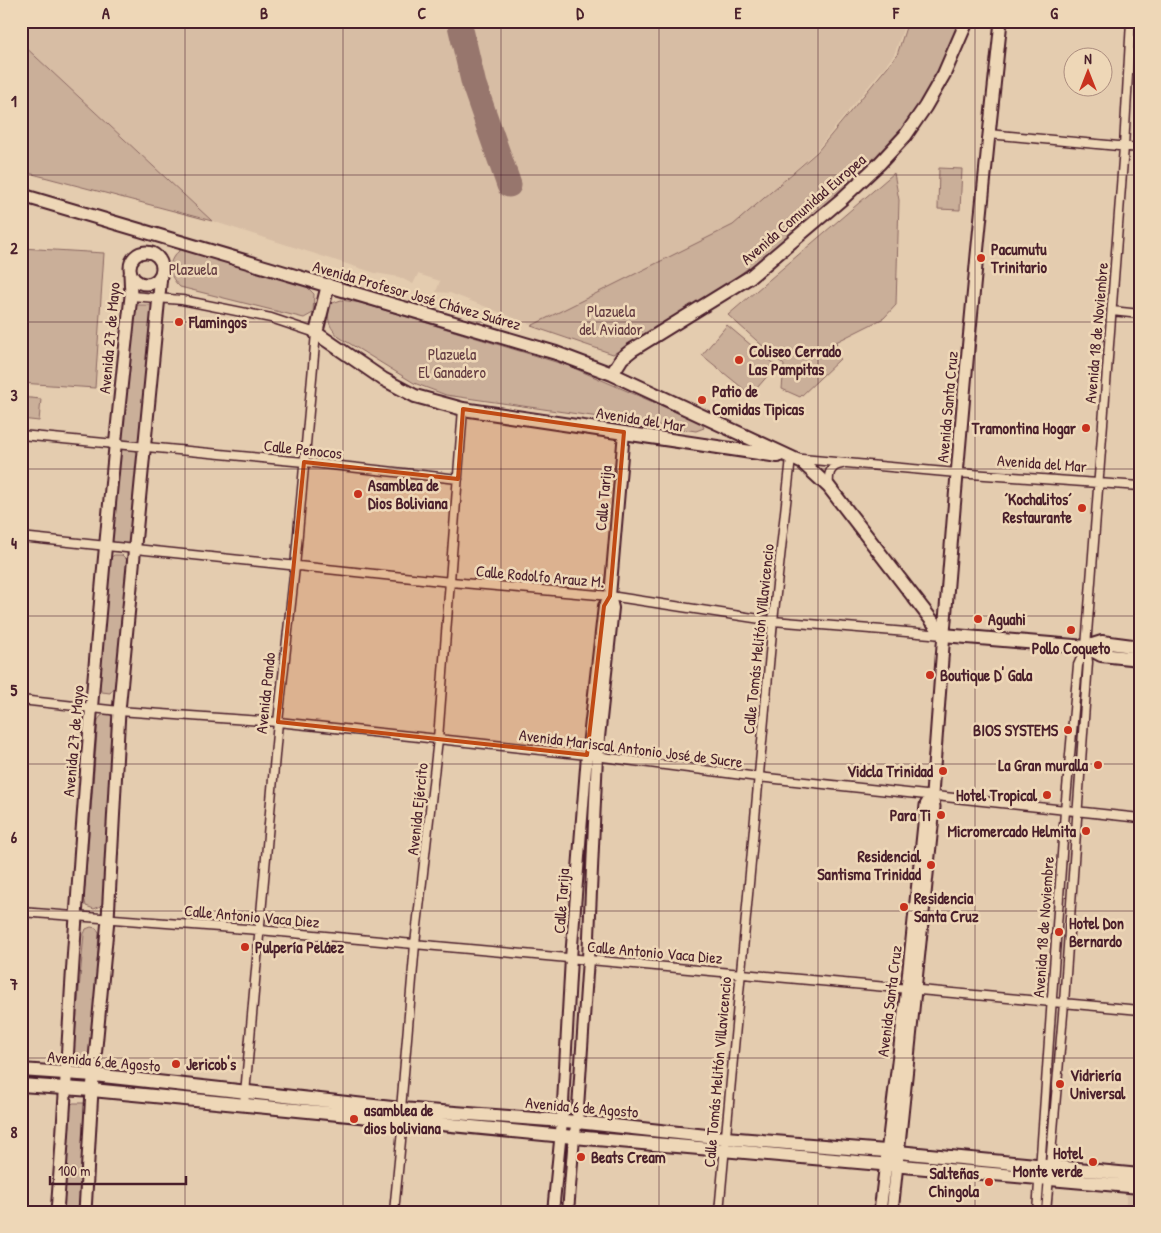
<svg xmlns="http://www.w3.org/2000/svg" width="1161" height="1233" font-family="'Patrick Hand',sans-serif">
<rect width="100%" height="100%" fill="#e4ccaf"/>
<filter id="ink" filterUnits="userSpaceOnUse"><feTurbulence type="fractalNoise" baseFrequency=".02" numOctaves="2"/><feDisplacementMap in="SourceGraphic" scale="10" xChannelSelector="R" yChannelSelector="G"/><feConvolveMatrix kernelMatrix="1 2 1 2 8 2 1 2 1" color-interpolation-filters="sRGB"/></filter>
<g filter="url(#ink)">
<path fill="#d7bda4" d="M21 21H906L894 55 815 152 733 226 535 326 450 293 436 292 440 281 421 275 418 274 413 284 399 277 375 273 212 221 21 43Z
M1127 1192 1140 1193V1212H1125Z"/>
<path fill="#caaf99" stroke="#8a6762" d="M908 21H963L940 74 900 135 859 177 759 260 696 307 613 354 531 326 733 225 817 152 897 55Z
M21 43 212 221 21 171Z
M939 168 962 169 960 210 938 209Z
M894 173 899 200 896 305 884 318 836 342 840 359 800 397 782 389 784 365 728 315Z
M189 246 302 282 314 294 313 313 304 318 180 287C164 272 168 253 189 246Z
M21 248 104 253 95 388 21 383Z
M341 300 361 303 569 366 697 421 702 424 704 428 696 431 446 395 414 383 339 337C328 325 327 321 330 304Z
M130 305H156L141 444 119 439Z
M727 325 776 366 751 395 702 355Z
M21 397 41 399 39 421 21 419Z
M118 448 141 451 130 544 110 542Z
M114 555H122L128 561V570L116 686 110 693 102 692 97 685 109 559Z
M106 713 115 717 104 900 101 906 94 909 86 906 84 898 98 720 101 716Z
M91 927 96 928 99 932 91 1071 72 1069 84 934 86 929Z
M73 1103H85L88 1106 82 1212H61L63 1182 66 1176 71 1105Z"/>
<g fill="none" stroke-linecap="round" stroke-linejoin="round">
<path stroke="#97766d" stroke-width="25" d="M459 21 474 85 509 185"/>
<g stroke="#4a1f2b" stroke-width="11">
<path id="minor" d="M988 134 1140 148
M131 296 182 300 271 318 316 333 295 567 278 722 244 1105
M1112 311 1140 314
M21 435 304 462 458 479
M829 487C828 475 829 466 842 464
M21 537 451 582 610 596 773 621 943 635
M21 700 119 711 278 722 438 739 587 755 758 777 1140 818
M21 912 259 930 1140 1010
M394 1212 403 1120 401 1109 415 944 438 739 463 409
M719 1212 773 621 791 458 957 473 1140 486
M1037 1212 1065 811 1078 665 1086 647
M1046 1212 1064 1003 1088 662 1086 647 1124 147 1131 21"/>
</g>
<g stroke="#4a1f2b" stroke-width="14">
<path id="tertiary" d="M553 1212 562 1121 571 958 587 755 604 606 610 596
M568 1212 574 1137 577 1122 588 959 597 756 613 608 610 596 624 432"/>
</g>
<g stroke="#4a1f2b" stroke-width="15">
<path id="secondary" d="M130 268a16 16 0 1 1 32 0a16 16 0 1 1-32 0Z
M57 1212C65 1113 69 1015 76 917 90 709 108 502 131 296L130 274
M85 1212 92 1090 108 919 119 711 161 275
M880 1212 907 988 926 805 932 795
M892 1212 934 807 932 795C950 537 973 279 1001 21"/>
</g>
<g stroke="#4a1f2b" stroke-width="16">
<path id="primary" d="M21 195 556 353 612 374 803 463 829 487 943 635 1086 647 1102 642 1140 647
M328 285 316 333 383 379 415 396 463 409 778 456
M612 374 622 358 632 350 750 277 842 199 879 164 905 136 925 107 944 74 967 21
M1086 647 1101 655 1140 659
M21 1070 94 1075 401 1109 577 1122 725 1138 898 1152 1140 1175
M21 1085 92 1090 574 1137 1140 1187"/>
</g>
<use href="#minor" stroke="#eed7b7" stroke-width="8"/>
<use href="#tertiary" stroke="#eed7b7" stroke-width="10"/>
<use href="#secondary" stroke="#eed7b7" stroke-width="11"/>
<use href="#primary" stroke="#eed7b7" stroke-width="12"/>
</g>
</g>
<path fill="#c04a14" fill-opacity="0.2" stroke="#c04a14" stroke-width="4" stroke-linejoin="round" d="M463 409 624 432 610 596 604 606 587 755 278 722 304 462 458 479Z"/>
<path fill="none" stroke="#4a1f2b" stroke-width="1" stroke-opacity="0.55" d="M185 21V1212M343 21V1212M501 21V1212M659 21V1212M818 21V1212M975 21V1212M21 175H1140M21 322H1140M21 469H1140M21 616H1140M21 764H1140M21 911H1140M21 1058H1140"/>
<g fill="#c8321e" stroke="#eed7b7" stroke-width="2">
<circle cx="981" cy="258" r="5"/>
<circle cx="179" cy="322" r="5"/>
<circle cx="739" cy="360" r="5"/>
<circle cx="702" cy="400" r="5"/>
<circle cx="1086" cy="428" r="5"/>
<circle cx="358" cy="494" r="5"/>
<circle cx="1082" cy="508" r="5"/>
<circle cx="978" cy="619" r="5"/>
<circle cx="1071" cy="630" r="5"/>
<circle cx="930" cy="675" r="5"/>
<circle cx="1068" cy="730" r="5"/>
<circle cx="1098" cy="765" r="5"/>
<circle cx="943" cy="771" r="5"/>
<circle cx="1047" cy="795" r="5"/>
<circle cx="941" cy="815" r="5"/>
<circle cx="1086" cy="831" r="5"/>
<circle cx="931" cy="865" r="5"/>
<circle cx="904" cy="907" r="5"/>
<circle cx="1059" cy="932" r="5"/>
<circle cx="245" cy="947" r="5"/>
<circle cx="176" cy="1064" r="5"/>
<circle cx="1060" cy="1084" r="5"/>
<circle cx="354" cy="1119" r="5"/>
<circle cx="581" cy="1157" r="5"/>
<circle cx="1093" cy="1162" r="5"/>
<circle cx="989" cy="1182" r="5"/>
</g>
<g text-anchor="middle" stroke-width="5" stroke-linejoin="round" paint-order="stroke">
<g font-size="16" fill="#4a1f2b" stroke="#eed7b7">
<text transform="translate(803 209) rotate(-41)" y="6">Avenida Comunidad Europea</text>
<text transform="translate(417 295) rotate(16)" y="6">Avenida Profesor José Chávez Suárez</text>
<text transform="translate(1096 333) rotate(-85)" y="6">Avenida 18 de Noviembre</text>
<text transform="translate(109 338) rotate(-85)" y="6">Avenida 27 de Mayo</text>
<text transform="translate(947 407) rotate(-85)" y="6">Avenida Santa Cruz</text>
<text transform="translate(641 419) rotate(9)" y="6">Avenida del Mar</text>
<text transform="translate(303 449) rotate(6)" y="6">Calle Penocos</text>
<text transform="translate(1042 463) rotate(4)" y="6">Avenida del Mar</text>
<text transform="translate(603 498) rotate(-85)" y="6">Calle Tarija</text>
<text transform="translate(540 576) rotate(5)" y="6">Calle Rodolfo Arauz M.</text>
<text transform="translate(758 639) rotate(-84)" y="6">Calle Tomás Melitón Villavicencio</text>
<text transform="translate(265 693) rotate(-84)" y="6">Avenida Pando</text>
<text transform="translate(73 741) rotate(-85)" y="6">Avenida 27 de Mayo</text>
<text transform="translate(631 748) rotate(7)" y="6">Avenida Mariscal Antonio José de Sucre</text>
<text transform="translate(417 809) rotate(-84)" y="6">Avenida Ejército</text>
<text transform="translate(561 901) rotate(-86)" y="6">Calle Tarija</text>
<text transform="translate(252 916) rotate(5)" y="6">Calle Antonio Vaca Diez</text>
<text transform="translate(1043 927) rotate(-86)" y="6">Avenida 18 de Noviembre</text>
<text transform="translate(655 952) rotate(5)" y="6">Calle Antonio Vaca Diez</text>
<text transform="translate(889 1001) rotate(-83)" y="6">Avenida Santa Cruz</text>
<text transform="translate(104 1061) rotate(5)" y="6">Avenida 6 de Agosto</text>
<text transform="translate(717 1072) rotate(-85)" y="6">Calle Tomás Melitón Villavicencio</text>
<text transform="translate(582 1107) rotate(5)" y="6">Avenida 6 de Agosto</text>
</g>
<g font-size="16" font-weight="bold" fill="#4a1f2b" stroke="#eed7b7" text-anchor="start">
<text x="991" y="255">Pacumutu<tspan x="991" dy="18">Trinitario</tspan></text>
<text x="189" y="328">Flamingos</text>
<text x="749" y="357">Coliseo Cerrado<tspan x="749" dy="18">Las Pampitas</tspan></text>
<text x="712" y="397">Patio de<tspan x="712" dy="18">Comidas Tipicas</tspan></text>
<text x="1076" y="434" text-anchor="end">Tramontina Hogar</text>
<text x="368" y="491">Asamblea de<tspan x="368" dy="18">Dios Boliviana</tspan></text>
<text x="1072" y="505" text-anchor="end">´Kochalitos´<tspan x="1072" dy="18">Restaurante</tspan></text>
<text x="988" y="625">Aguahi</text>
<text x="1071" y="654" text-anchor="middle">Pollo Coqueto</text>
<text x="940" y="681">Boutique D' Gala</text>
<text x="1058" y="736" text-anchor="end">BIOS SYSTEMS</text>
<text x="1088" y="771" text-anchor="end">La Gran muralla</text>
<text x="933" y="777" text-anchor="end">Vidcla Trinidad</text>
<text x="1037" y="801" text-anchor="end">Hotel Tropical</text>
<text x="931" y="821" text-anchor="end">Para Ti</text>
<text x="1076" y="837" text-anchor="end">Micromercado Helmita</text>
<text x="921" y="862" text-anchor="end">Residencial<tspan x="921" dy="18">Santisma Trinidad</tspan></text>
<text x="914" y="904">Residencia<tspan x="914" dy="18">Santa Cruz</tspan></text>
<text x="1069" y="929">Hotel Don<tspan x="1069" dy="18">Bernardo</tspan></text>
<text x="255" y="953">Pulpería Peláez</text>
<text x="186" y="1070">Jericob's</text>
<text x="1070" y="1081">Vidriería<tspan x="1070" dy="18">Universal</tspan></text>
<text x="364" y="1116">asamblea de<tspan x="364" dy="18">dios boliviana</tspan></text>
<text x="1083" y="1159" text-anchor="end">Hotel<tspan x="1083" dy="18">Monte verde</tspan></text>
<text x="591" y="1163">Beats Cream</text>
<text x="979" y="1179" text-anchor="end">Salteñas<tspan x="979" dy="18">Chingola</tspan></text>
</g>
<g font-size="16" fill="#643c41" stroke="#eed7b7">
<text x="193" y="275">Plazuela</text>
<text x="611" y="317">Plazuela<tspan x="611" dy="18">del Aviador</tspan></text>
<text x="452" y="360">Plazuela<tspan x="452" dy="18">El Ganadero</tspan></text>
</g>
</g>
<rect width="1161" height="1233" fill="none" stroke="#eed7b7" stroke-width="55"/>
<g transform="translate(1088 72)"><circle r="24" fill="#eed7b7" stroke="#ac8d7f"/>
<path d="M0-4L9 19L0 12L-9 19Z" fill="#c8321e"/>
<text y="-8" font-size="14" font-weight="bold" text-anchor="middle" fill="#4a1f2b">N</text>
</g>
<path d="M50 1176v8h136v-8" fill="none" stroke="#4a1f2b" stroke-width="2.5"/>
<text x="58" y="1176" font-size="15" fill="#4a1f2b" stroke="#eed7b7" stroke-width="4" paint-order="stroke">100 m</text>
<rect x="28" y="28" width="1106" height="1178" fill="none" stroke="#4a1f2b" stroke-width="2"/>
<g font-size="16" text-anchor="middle" font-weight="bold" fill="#4a1f2b">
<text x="106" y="19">A</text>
<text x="264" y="19">B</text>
<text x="422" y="19">C</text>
<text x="580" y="19">D</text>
<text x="738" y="19">E</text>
<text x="896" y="19">F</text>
<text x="1054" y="19">G</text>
<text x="14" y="107">1</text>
<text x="14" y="254">2</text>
<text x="14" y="401">3</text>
<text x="14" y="549">4</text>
<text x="14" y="696">5</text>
<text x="14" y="843">6</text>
<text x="14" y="990">7</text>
<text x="14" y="1138">8</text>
</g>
</svg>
